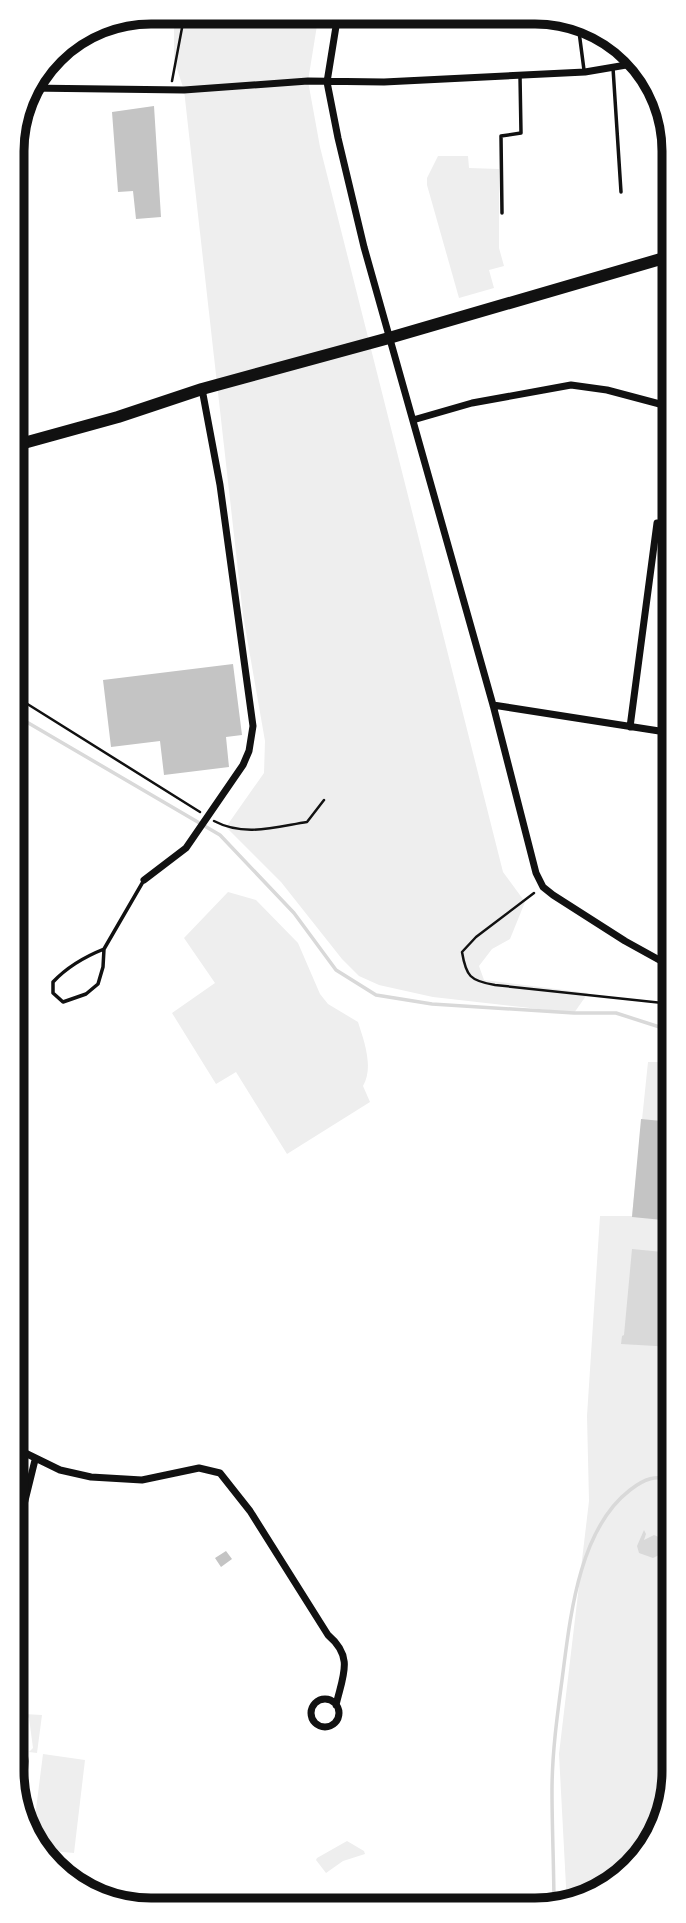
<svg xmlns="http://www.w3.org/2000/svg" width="686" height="1923" font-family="'DM Sans',sans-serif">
<rect width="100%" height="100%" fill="#fff"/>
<path fill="#eee" d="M174 12 319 13 308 81 320 147 503 872 525 902 510 939 492 949 479 966 484 980 588 993 574 1013 433 997 379 985 359 976 342 959 281 882 226 827 264 773 265 741 243 615 184 90 174 60Z
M438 156H468L469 168 499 169V248L504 266 489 270 494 288 459 298 427 185V178Z
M228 892 256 900 298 943 320 994 328 1004 358 1022C364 1041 374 1067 363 1086L370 1102 287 1154 236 1072 216 1084 172 1013 215 983 184 938Z
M648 1062H672L673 1780 639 1863 567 1905 559 1754 589 1501 587 1416 600 1216H632Z
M24 1714 42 1715 37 1753 29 1752 33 1748 29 1718Z
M43 1754 85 1760 74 1853 42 1850 33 1833Z
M347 1841 364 1851 365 1854 343 1861 326 1873 316 1860 317 1858Z"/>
<path fill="#d9d9d9" d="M632 1249 673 1253V1261H669L664 1311 673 1313V1347L621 1344 622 1336 624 1335Z
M644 1530 646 1534 644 1540 654 1535 661 1538 664 1545 661 1554 653 1558 639 1553 637 1546Z"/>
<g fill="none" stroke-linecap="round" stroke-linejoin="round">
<path stroke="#d9d9d9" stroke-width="3.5" d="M13 714 220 835 294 913 336 970 376 995 432 1004 574 1013H616L672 1031
M554 1908C554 1869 552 1830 552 1791 552 1754 557 1717 562 1680 570 1619 578 1530 630 1490 644 1479 656 1474 673 1481"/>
</g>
<path fill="#c4c4c4" d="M154 106 161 217 136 219 133 191 118 192 112 112Z
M233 664 242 735 226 737 229 767 164 775 160 741 111 747 103 680Z
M641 1119 672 1122 673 1221 632 1217Z
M226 1551 232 1559 221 1567 215 1558Z"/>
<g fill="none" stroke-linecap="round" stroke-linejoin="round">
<path stroke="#111" stroke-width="2.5" d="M172 81 185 12
M13 695 200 812
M214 821C244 837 275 827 307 822L324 800
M534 893 476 937 462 952C466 976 470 981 495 985L672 1004"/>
<path stroke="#111" stroke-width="3.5" d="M578 24 584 70
M613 68 621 192
M502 213 501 136 521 133 520 76
M104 949C84 957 68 966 53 982V993L63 1002 86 994 98 984 103 967 104 949 144 880"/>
<path stroke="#111" stroke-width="7" d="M338 14 327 82 338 138 364 247 493 705 536 873 543 887 553 895 625 941 672 967
M28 88 184 90 308 81 384 82 585 72 638 63
M413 420 472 403 571 385 607 390 671 407
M493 705 672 733
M630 727 657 523
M144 880 186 848 243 765 249 751 253 726 220 485 202 389
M15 1448 60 1470 91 1477 142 1480 199 1468 220 1473 250 1511 328 1635C354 1657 343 1675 336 1705
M15 1553 19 1525 35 1460
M15 1663 25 1761 22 1813
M311 1713a14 14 0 1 1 28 0a14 14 0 1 1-28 0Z"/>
<path stroke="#111" stroke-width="12" d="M13 446 118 417 202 389 389 338 671 256"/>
</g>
<path d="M0 0H686V1923H0ZM151 24H535A127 127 0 0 1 662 151V1771A127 127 0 0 1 535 1898H151A127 127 0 0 1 24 1771V151A127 127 0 0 1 151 24Z" fill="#fff" fill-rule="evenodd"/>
<path fill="none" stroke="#111" stroke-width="9" d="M151 24H535A127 127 0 0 1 662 151V1771A127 127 0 0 1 535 1898H151A127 127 0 0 1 24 1771V151A127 127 0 0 1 151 24Z"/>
</svg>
